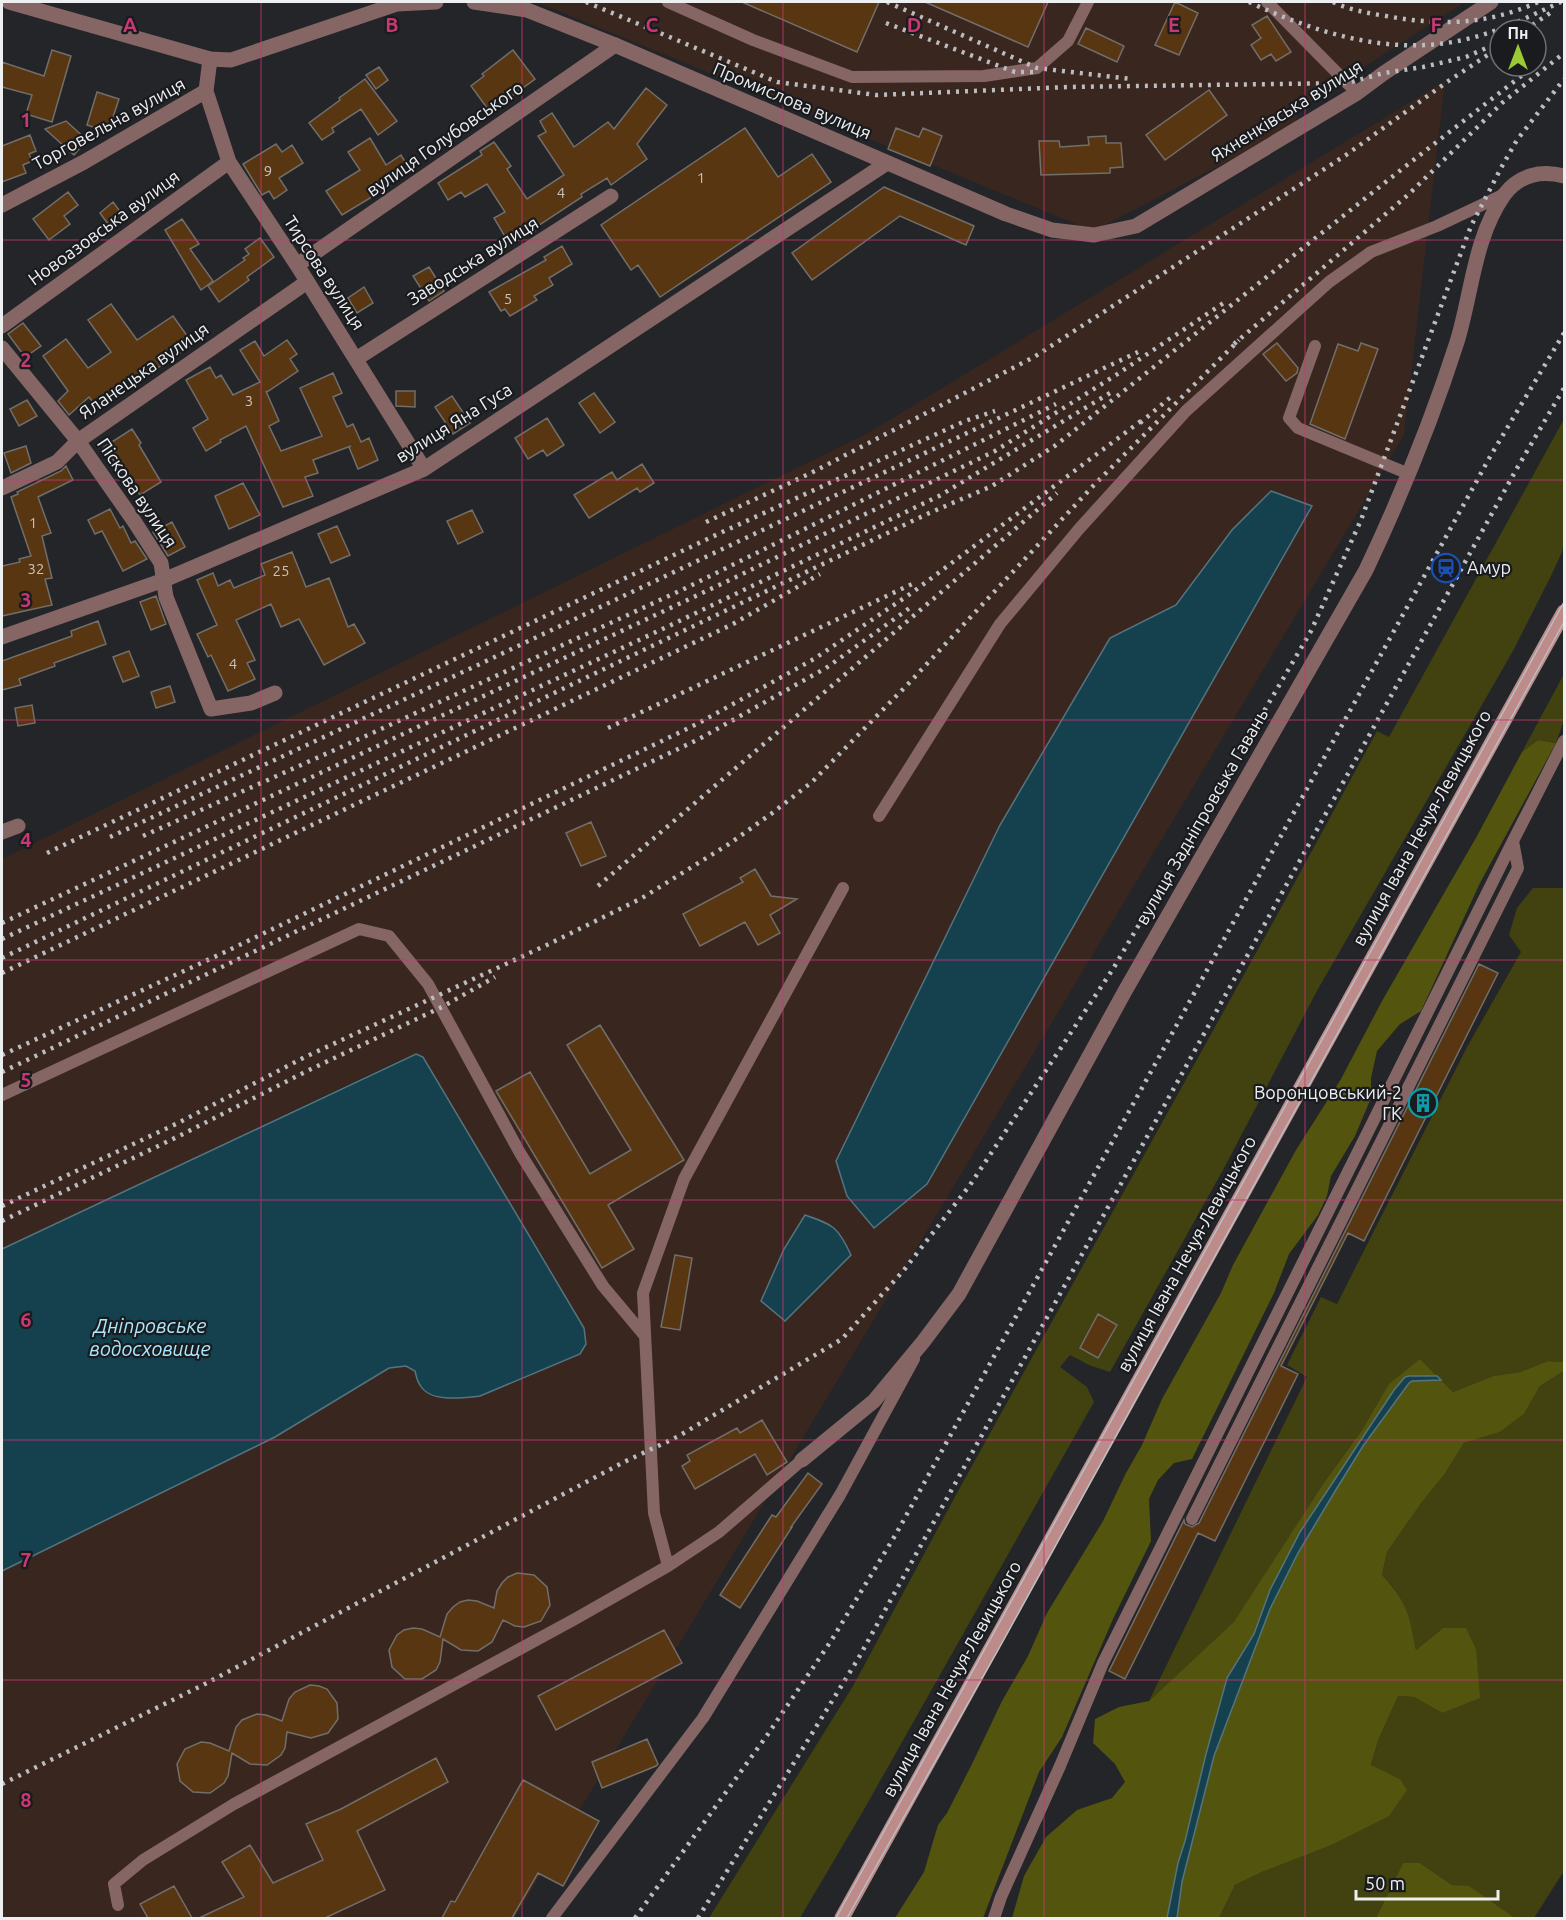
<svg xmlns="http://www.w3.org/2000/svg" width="1566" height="1920" font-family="Ubuntu,sans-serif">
<rect width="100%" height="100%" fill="#232528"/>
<path fill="#39271f" d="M537 2H1465L1297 110 1296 126 1093 231Z
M1445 81 1404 435 515 1918H2V1571L275 1437 389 1368 406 1366 415 1371 420 1385 430 1395 463 1398 480 1396 579 1354 586 1344 584 1328 423 1057 419 1054 395 1062 2 1249V859L870 432Z"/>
<path fill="#414210" d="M1564 419V541L1562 552 1551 576 1513 651 1318 989 1223 1170 1110 1372 1089 1365 1070 1355 1060 1367 1087 1387 1094 1402 862 1813 800 1918H709L853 1686 957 1493 1282 906 1377 731 1389 737Z
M1564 674V720L1556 743 1538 740 1522 752Z
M1533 888H1564V1362L1548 1361 1520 1372 1493 1376 1453 1392 1420 1359 1390 1384 1362 1430 1323 1484 1235 1622 1149 1701 1307 1377 1287 1365 1321 1297 1337 1304 1467 1047 1521 952 1509 935 1517 908Z
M1564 1371V1871L1534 1918H1515L1469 1887 1452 1885 1420 1863H1403L1376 1918H1219L1235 1885 1264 1871 1400 1779 1371 1766 1378 1741 1398 1696 1414 1697 1442 1713 1443 1628 1416 1650C1409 1616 1408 1602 1382 1575L1387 1552 1422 1502 1444 1475 1464 1443 1500 1432 1524 1414 1540 1386Z"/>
<path fill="#53540e" d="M1538 740 1556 743 1480 883 1421 1011 1400 1024 1377 1051 1371 1078V1098L1355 1136 1331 1176 1327 1196 1318 1215 1289 1254 1274 1293 1192 1459 1174 1463 1158 1480 1149 1499 1151 1541 1113 1619 1062 1737 1039 1772 983 1918H895L924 1872 938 1825 947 1813 972 1764 1002 1701 1028 1656 1047 1613 1103 1521 1126 1473 1142 1445 1162 1399 1221 1293 1233 1265 1296 1150 1341 1079 1382 1001 1477 836 1522 752Z
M1420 1359 1453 1392 1493 1376 1520 1372 1548 1361 1564 1362V1371L1540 1386 1524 1414 1500 1432 1464 1443 1444 1475 1422 1502 1387 1552 1382 1575C1408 1603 1409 1614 1416 1650L1443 1628H1466L1476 1649 1480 1698 1442 1713 1414 1697 1398 1696 1378 1741 1371 1765 1400 1779 1407 1790 1389 1816 1331 1845 1264 1871 1235 1885 1219 1918H1012L1024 1876 1046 1837 1077 1810 1112 1798 1125 1782 1115 1764 1093 1743 1095 1719 1119 1707 1149 1701 1234 1622 1323 1484 1362 1430 1389 1384Z
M1403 1863H1420L1452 1885 1469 1886 1515 1918H1376Z"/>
<path fill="#15404e" stroke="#56747f" stroke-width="1.5" d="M1271 491 1312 506 927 1184 874 1228 847 1196 836 1161 1000 825 1110 638 1176 605 1232 530Z
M416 1054 423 1057 584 1328 586 1344 580 1354 480 1396C462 1398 430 1403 420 1385 417 1381 416 1375 415 1371L406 1366 389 1368 275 1437 2 1571V1249Z
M805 1215C834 1225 838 1227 851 1255L785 1321 761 1301 784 1249Z
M1409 1376H1437L1441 1380 1412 1381 1409 1383 1363 1446 1337 1488 1298 1553 1270 1609 1214 1756 1182 1882 1177 1918H1167L1178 1863 1185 1841 1206 1754 1227 1678 1254 1634 1270 1590 1300 1532 1394 1390 1405 1377Z"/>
<path fill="#593612" stroke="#716e6b" stroke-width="1.5" d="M742 2H879L857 52Z
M925 2H1048L1028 47Z
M1175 2 1198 13 1179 55 1155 45Z
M1267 16 1291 52 1276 61 1271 54 1261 60 1251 45 1261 38 1252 25Z
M1086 28 1124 46 1117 62 1078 44Z
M52 50 71 56 52 122 26 114 32 95 2 87V62L44 76Z
M513 50 535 79 490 112 471 86 484 76 482 74Z
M379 67 388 80 376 89 366 75Z
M365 79 397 121 378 135 361 109 332 128 334 132 322 140 309 123 340 100 339 98Z
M646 88 667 105 637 144 647 159 611 185 607 178 581 194 582 197 533 229 535 231 510 245 494 218 505 212 487 184 465 197 461 192 448 200 438 183 482 155 480 151 494 142 511 166 507 169 527 199 564 175 538 136 546 132 540 121 552 113 574 147 608 122 614 129Z
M1209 90 1227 115 1165 160 1146 135Z
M97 92 119 99 108 132 87 125Z
M66 121 87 140 74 155 45 129Z
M745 128 778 177 812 154 831 182 660 297 638 265 631 270 601 225Z
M896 128 919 137 923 128 942 136 930 166 888 149Z
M30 135 36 151 29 154 32 161 23 165 26 173 2 182V146Z
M1106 136V143H1121L1123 167 1110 168V173L1041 175 1039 141H1059L1060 147 1089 145 1088 137Z
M370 138 386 165 401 155 409 168 388 182 390 186 342 215 326 191 360 170 348 152Z
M276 144 282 152 292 145 303 163 279 178 287 190 274 199 269 191 262 195 243 164Z
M884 187 974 226 966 245 900 216 812 280 792 253Z
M68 192 78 205 64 216 70 224 49 240 33 219Z
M113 202 125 218 111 228 100 213Z
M182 219 199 244 190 249 213 281 201 290 165 230Z
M260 238 274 257 247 277 249 280 219 302 208 286 245 260 243 258 249 254 245 249Z
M562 246 572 264 549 278 553 285 534 296 537 300 510 316 505 309 501 311 489 292 546 260 544 257Z
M429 267 444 291 429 301 413 276Z
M364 287 373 303 357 313 348 298Z
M111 304 137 340 173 316 193 344 113 398 99 410 89 397 69 415 58 401 68 391 43 356 66 339 88 368 111 352 88 320Z
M23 323 41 346 25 357 8 334Z
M287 340 297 354 290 359 298 371 267 392 266 391 279 421 269 426 281 451 322 436 300 388 333 373 342 393 333 397 347 427 353 424 361 442 369 438 378 460 358 469 349 447 351 446 313 460 318 473 305 477 313 496 283 507 246 426 220 440 221 442 206 451 193 428 208 419 186 380 210 367 216 378 221 375 233 395 260 382 240 350 255 341 264 356Z
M1277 343 1298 368 1297 373 1286 381 1263 354Z
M1361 343 1378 349 1345 439 1310 424 1338 344 1358 351Z
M396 391H415V407L396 406Z
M594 393 615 422 600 433 579 403Z
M452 396 470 423 453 434 435 407Z
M27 400 37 416 19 426 10 409Z
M547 418 564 445 547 456 543 450 528 459 515 438Z
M132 429 141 443 139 445 161 482 140 495 118 459 114 461 104 447Z
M26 446 31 463 11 473 4 453Z
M642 464 654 483 640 492 637 488 589 518 574 495 612 472 617 480Z
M66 466 73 480 38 497 51 533 42 536 52 578 45 579 52 605 2 616V566L20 562 19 559 31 556 11 497 18 494 17 492 61 471Z
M243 483 260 515 229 529 215 496Z
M110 509 120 528 123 526 131 543 135 541 147 559 123 571 102 531 95 534 88 520Z
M472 510 483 532 458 544 447 521Z
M172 522 185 547 168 556 153 532Z
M337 526 350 555 331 563 318 534Z
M292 552 306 587 329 578 348 627 354 624 365 643 324 665 299 619 281 627 271 604 236 620 255 660 247 663 255 679 228 691 211 655 208 657 197 634 217 625 197 580 213 573 218 586 230 580 234 588 265 575 261 564Z
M156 596 166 624 151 630 140 602Z
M98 621 106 644 54 663 55 666 19 679 21 685 2 690V661L72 636 71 631Z
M129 651 139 676 123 682 113 657Z
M170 686 175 702 156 708 151 692Z
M32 705 35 723 18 726 15 708Z
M591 822 606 856 581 866 566 833Z
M755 869 771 896 797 899 770 915 780 933 758 945 745 922 700 946 683 914 743 882 740 878Z
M1479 964 1498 973 1364 1241 1348 1233 1281 1366 1298 1374 1215 1541 1198 1533 1125 1679 1109 1671 1184 1520 1185 1524 1192 1527 1199 1523Z
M600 1025 684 1160 608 1205 634 1249 602 1268 496 1091 530 1072 590 1174 631 1150 567 1045Z
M675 1255 692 1258 680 1330 661 1327Z
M1098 1314 1117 1325 1098 1358 1080 1348Z
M762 1420 787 1462 767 1475 755 1454 695 1489 682 1466 690 1461 687 1455 737 1428 740 1433Z
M808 1473 822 1484 791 1527H792L740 1608 720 1595 772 1515 776 1517Z
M517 1573 534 1575 547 1587 550 1605 541 1621 524 1627 515 1626 503 1620 492 1642 478 1651 461 1650 443 1639 440 1662 436 1670 422 1679H405L392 1667 389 1650 397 1635 404 1630 413 1628 422 1629 440 1637 447 1614 453 1607 460 1602 468 1600 477 1601 494 1608 497 1591 502 1583 508 1577Z
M664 1630 682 1663 556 1730 538 1696Z
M310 1685 319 1686 327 1689 337 1703 338 1719 328 1733 311 1738 287 1732 285 1748 281 1755 267 1765 250 1764 232 1753 228 1776 224 1783 210 1793 193 1792 180 1781 177 1764 185 1749 201 1742 210 1743 229 1751 236 1727 242 1720 257 1714 266 1715 282 1721 289 1699 295 1692Z
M647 1739 658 1764 656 1766 602 1788 592 1762Z
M436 1758 448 1782 357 1831 385 1890 325 1918H199L244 1897 222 1862 250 1845 273 1883 323 1860 306 1824 341 1809Z
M523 1780 599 1821 563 1886 538 1873 512 1918H442L451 1901 455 1902Z
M174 1886 192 1918H148L140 1904Z"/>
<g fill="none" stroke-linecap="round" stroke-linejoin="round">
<path stroke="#856665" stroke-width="12" d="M668 2 753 40 852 77 984 76 1037 68 1068 41 1088 2
M1267 2 1357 93
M1315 346 1289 418 1298 428 1409 474
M879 816 1000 624 1079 529 1186 411 1329 282 1371 252 1437 226 1505 194
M2 1095 359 929 389 936 428 984 520 1153 603 1286 644 1335
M1192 1519 1518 868 1513 841
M668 1566 654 1513 643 1293 684 1179 843 888
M118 1905 114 1884 143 1860 234 1804 575 1619 668 1566 719 1532 802 1460
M552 1918 703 1718 840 1495 914 1359
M994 1918 1001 1897 1060 1766 1103 1663 1513 841 1564 741"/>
<path stroke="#856665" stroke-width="15" d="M206 91 229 162 297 265 424 469
M2 205 84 162 206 91 210 59
M297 265 615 45
M2 326 229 162
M2 348 78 441 134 521 161 563 166 597 211 709 251 703 275 693
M356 359 611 196
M2 488 57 462 78 441 307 282
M2 637 164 580 424 469 887 163
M2 832 18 826
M802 1460 874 1401 923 1342 959 1294 1125 991 1366 570C1401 496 1432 420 1457 342 1472 293 1474 238 1504 195 1519 175 1541 170 1564 176"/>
<path stroke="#856665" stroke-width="15" d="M9 2 210 59 231 60 397 4 436 2
M474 2 527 10 615 45 1006 214 1052 230 1094 235 1136 226 1357 93 1384 73 1491 2"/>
<path stroke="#bc8b8a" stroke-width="15" d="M842 1918 1564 612"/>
<path stroke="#bbbdc0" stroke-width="1.5" d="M836 1918 1564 602
M847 1918 1003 1641 1564 622"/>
<path stroke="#bbbdc0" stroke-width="4.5" stroke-dasharray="3 6" stroke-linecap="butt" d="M586 2 777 82 876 95 1067 87 1347 83 1384 73 1423 67 1466 57 1500 42
M887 2 1037 68 1131 79
M1249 2C1318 34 1396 58 1471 38 1503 30 1532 15 1561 2
M1333 2C1350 10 1367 13 1386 16 1441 26 1487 25 1538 2
M886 23 1015 72H1039
M1525 30 1550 13
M1234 344 1409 194 1502 103 1564 53
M1140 423 1172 396
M706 522 811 473 1034 357 1346 155 1447 82 1489 54
M608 728 912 584
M143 836 379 730 686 588 1056 404
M110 837 480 664 1138 352
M47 853 718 534 965 421 995 411
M598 886 1057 493
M2 923 734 578 995 451 1116 375 1225 302
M2 939 671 625 939 496 1110 393
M2 958 927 514 992 486 1056 445 1402 169 1534 66
M2 973 733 624 820 574
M2 1055 225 952 697 724 814 659 913 592 1145 418
M2 1072 699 739 826 668 911 607
M2 1206 178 1123 305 1057 549 944 642 898 729 844 771 814 812 782 910 682 1093 486 1239 340
M2 1221 179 1136 309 1070 442 1007 495 977
M2 1784 203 1685 624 1462 677 1437 842 1339 904 1270 970 1185 1113 969 1311 631 1361 520 1471 226 1501 168 1517 140 1564 79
M635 1918 768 1734 831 1641 896 1534 1491 455 1564 333
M698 1918 858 1659 1516 470 1564 388"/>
</g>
<path fill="none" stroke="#c83872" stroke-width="1.5" stroke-opacity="0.55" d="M261 2V1918M522 2V1918M783 2V1918M1044 2V1918M1305 2V1918M2 240H1564M2 480H1564M2 720H1564M2 960H1564M2 1200H1564M2 1440H1564M2 1680H1564"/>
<defs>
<g id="station-ring" transform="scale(1.5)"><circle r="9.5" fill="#191b1e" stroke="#1a4fb4" stroke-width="1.5"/><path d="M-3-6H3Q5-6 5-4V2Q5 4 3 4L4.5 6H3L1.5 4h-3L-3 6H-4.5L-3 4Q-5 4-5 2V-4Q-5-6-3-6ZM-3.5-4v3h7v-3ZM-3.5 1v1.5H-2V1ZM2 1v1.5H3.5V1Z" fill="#1a4fb4"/></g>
<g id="building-ring" transform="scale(1.5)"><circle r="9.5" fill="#191b1e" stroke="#0f9aa8" stroke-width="1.5"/><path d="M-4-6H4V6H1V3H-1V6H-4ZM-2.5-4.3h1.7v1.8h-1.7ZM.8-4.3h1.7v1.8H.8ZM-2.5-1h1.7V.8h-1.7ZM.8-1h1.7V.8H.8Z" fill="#0f9aa8"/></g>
</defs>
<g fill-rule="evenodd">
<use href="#station-ring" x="1446" y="568"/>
<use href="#building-ring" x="1423" y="1103"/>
</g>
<g text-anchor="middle" stroke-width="4.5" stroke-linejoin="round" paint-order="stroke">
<g font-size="15" fill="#c8c1b9">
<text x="268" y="176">9</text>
<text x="701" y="183">1</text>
<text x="561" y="198">4</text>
<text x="508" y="304">5</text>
<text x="249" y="406">3</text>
<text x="33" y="528">1</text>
<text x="36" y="574">32</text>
<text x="281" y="576">25</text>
<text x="233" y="669">4</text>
</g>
<g font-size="18" fill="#edeff1" stroke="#191b1e">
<text transform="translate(792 101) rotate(23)" y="6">Промислова вулиця</text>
<text transform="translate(1287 111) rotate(-32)" y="6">Яхненківська вулиця</text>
<text transform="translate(109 124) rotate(-29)" y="6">Торговельна вулиця</text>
<text transform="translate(445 139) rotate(-35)" y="6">вулиця Голубовського</text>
<text transform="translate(104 228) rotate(-36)" y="6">Новоазовська вулиця</text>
<text transform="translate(473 261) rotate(-32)" y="6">Заводська вулиця</text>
<text transform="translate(324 273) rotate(57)" y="6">Тирсова вулиця</text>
<text transform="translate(144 371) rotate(-35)" y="6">Яланецька вулиця</text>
<text transform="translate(454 423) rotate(-32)" y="6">вулиця Яна Гуса</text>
<text transform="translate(137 493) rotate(56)" y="6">Піскова вулиця</text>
<text transform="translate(1202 817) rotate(-60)" y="6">вулиця Задніпровська Гавань</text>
<text transform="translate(1422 828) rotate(-61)" y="6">вулиця Івана Нечуя-Левицького</text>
<text transform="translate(1187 1254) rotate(-61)" y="6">вулиця Івана Нечуя-Левицького</text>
<text transform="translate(952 1679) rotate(-61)" y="6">вулиця Івана Нечуя-Левицького</text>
</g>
<g font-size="18" fill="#edeff1" stroke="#191b1e" text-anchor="start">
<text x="1467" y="574">Амур</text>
<text x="1402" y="1099" text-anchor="end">Воронцовський-2<tspan x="1402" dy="21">ГК</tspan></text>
</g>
<g font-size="20" font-style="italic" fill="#a9e8ff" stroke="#191b1e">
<text x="150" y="1333">Дніпровське<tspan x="150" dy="23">водосховище</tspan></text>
</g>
</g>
<g font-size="20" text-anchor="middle" font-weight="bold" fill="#c83872" stroke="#191b1e" stroke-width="4.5" stroke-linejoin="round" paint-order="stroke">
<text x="130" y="32">A</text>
<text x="392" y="32">B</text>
<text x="652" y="32">C</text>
<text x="914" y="32">D</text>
<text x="1174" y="32">E</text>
<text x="1436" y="32">F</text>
<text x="26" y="127">1</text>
<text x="26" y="367">2</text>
<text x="26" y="607">3</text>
<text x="26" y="847">4</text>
<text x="26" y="1087">5</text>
<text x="26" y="1327">6</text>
<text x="26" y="1567">7</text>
<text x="26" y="1807">8</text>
</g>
<rect width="1566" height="1920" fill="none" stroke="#edeff1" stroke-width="6"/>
<g transform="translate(1518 48)"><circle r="28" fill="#191b1e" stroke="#6e7072" stroke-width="1.5"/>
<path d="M0-4.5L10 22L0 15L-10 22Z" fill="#9acb34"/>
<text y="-9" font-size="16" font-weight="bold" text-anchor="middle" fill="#edeff1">Пн</text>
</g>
<path d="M1356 1890v9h142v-9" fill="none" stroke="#edeff1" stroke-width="3"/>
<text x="1365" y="1890" font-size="18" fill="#edeff1" stroke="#191b1e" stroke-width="4.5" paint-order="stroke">50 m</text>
</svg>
